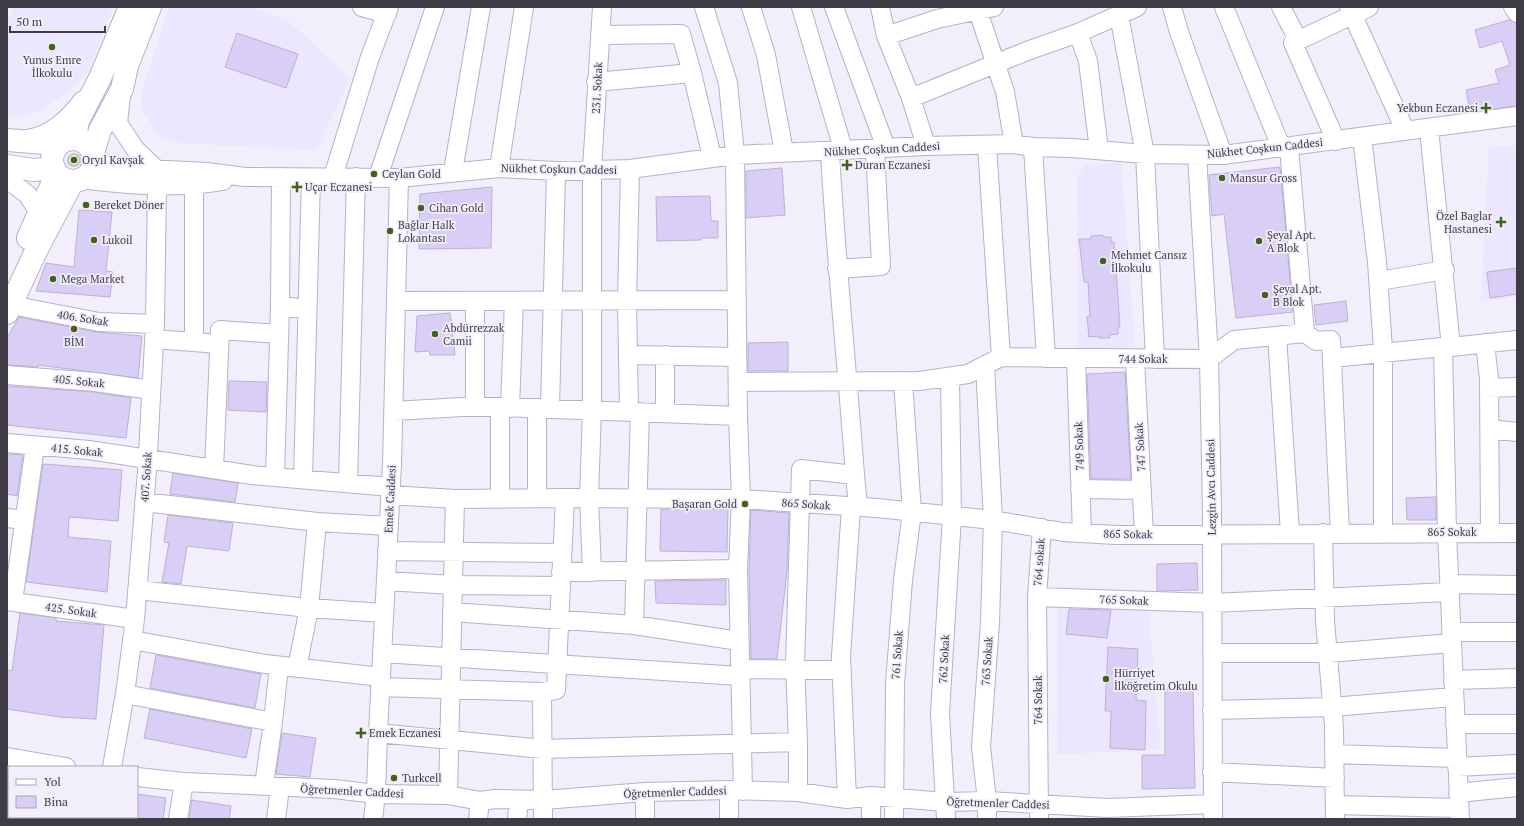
<svg xmlns="http://www.w3.org/2000/svg" width="1524" height="826" font-family="'PT Serif',serif">
<rect width="100%" height="100%" fill="#f2eefb"/>
<path fill="#ece6fe" d="M14 7H113L89 70 70 91 43 109 17 118 7 115V23Z
M169 7H251L287 20 350 78 316 150 178 143 157 134 141 108V95Z
M1517 145V297L1481 301 1489 147Z
M1121 162 1135 347 1078 350 1077 176 1086 165Z
M1057 607 1148 608 1161 750 1057 754Z"/>
<path fill="#beccb4" d="M67 160a7 7 0 1 1 14 0a7 7 0 1 1-14 0Z"/>
<path fill="#d9cef6" stroke="#bbb2d1" d="M1509 20 1517 23V106L1470 112 1466 90 1499 83 1495 70 1510 65 1502 41 1480 48 1475 30Z
M237 33 298 54 286 88 225 67Z
M1280 167 1293 312 1236 318 1224 214 1212 216 1209 175Z
M782 168 785 215 746 218V171Z
M492 187 491 248 419 249 420 194Z
M710 196 711 221H718V238H701V240L657 241 656 197Z
M79 210 112 212 106 271 113 272 110 297 36 291 46 263 74 267Z
M1103 235V237H1111V242H1114L1120 327H1118V334L1109 335 1110 338H1099V336L1089 337 1087 317 1090 316 1088 282H1084L1079 239H1091V236Z
M1517 268V294L1490 298 1487 272Z
M1346 301 1348 321 1316 325 1314 305Z
M450 313 455 355H430L429 351 415 352 417 316Z
M19 317 97 332 142 336 138 378 38 365V367L7 365V338Z
M788 342V371H748V343Z
M1125 372 1131 479H1091L1087 374Z
M229 381 267 382 266 412 228 410Z
M7 386 94 392 131 398 126 438 7 425Z
M7 454 23 455 17 496 7 494Z
M43 464 122 470 118 521 69 517 68 537 111 541 107 592 26 582Z
M173 473 238 483 235 502 170 494Z
M1436 497V520H1407L1406 498Z
M661 509H728L727 552 660 551Z
M751 510 789 513 787 571 777 659H751L749 569Z
M168 515 233 523 229 551 187 546 181 584 162 582 169 543 164 542Z
M1197 563 1198 590 1157 591V564Z
M726 580V605L656 603 655 581Z
M1069 609 1111 610 1107 638 1066 634Z
M20 613 56 618V621L104 625 96 719 60 717 7 709V670L12 671Z
M1108 647 1138 649 1136 700 1146 701 1145 750 1110 748 1111 711H1105Z
M156 655 261 674 255 708 150 688Z
M1165 689 1193 690 1195 788 1142 789V755H1165Z
M150 709 252 729 246 758 144 738Z
M282 733 316 738 310 777 276 774Z
M137 794 166 798 163 819H137Z
M192 800 231 806 229 819H189Z"/>
<g fill="none" stroke-linecap="round" stroke-linejoin="round">
<g stroke="#b8afce" stroke-width="20">
<path id="minor" d="M362 7 387 14
M704 7 728 83 735 155 738 416 741 499 877 508 993 520 1063 532 1116 535 1517 533
M751 7 766 55 784 152
M801 7 843 149
M834 7 886 148
M880 7 886 36 911 98 926 146
M1172 7 1179 32 1223 155
M1224 7 1281 147
M1281 7 1298 40
M1349 7 1405 130
M1513 7 1517 13
M978 11 1005 92 1014 144
M1119 15 1145 154 1155 359
M1078 33 1088 61 1099 150
M600 35 681 34 692 73
M886 36 937 19 994 7
M596 82 692 73 712 157
M121 95 118 123 135 149 155 168
M911 98 1027 51 1078 33 1137 7
M1429 129 1451 347H1443
M1362 137 1377 262 1383 350V533
M27 139C51 136 68 119 83 100
M1336 141 1293 43 1369 7
M987 145 1001 357
M1033 147 1046 358
M1289 148 1305 333
M1197 155 1209 359 1212 510 1213 819
M94 159 111 167 207 172 245 177 399 178 499 168 556 171 630 169 735 155 926 146 1014 144 1033 147 1072 148 1145 154 1223 155 1517 116
M499 168 524 7
M453 171 481 7
M333 177 370 57 389 7
M378 177 435 7
M7 179 28 195 39 213
M81 179C127 185 177 189 223 181
M837 269 881 266 875 149
M1379 281 1445 270
M397 301 737 300
M475 301V407
M11 305 99 322 155 324
M280 306 281 177
M1277 336 1290 533
M154 339 219 344
M194 342V184
M1485 343 1489 379 1490 533
M1451 347 1517 340
M628 355 737 357
M665 355V413
M1332 358 1443 347 1447 532 1460 819
M1076 359 1082 533
M1135 359 1144 535
M1209 359 1234 340 1305 333 1316 341 1331 340 1340 533
M985 365 993 520 990 623 981 747 987 801V819
M7 375 95 382 151 390
M738 382 919 381 968 374 1001 357 1209 359
M1489 388 1517 387
M500 407V499
M510 408 514 301
M550 408 556 171
M394 411 462 407H500L738 416
M629 411 627 301 630 169
M1490 429 1517 432
M7 443 89 450 252 475 391 487
M214 469 220 330 279 334
M855 475 858 507
M275 477 280 306 307 309
M303 479 311 178
M348 483 356 177
M1080 489 1142 490
M390 495 455 499 448 795
M537 498V408
M565 498 741 499 738 569 743 791
M455 499 565 498 556 690 542 692 543 819
M144 502 317 522 309 608 384 613
M7 518 24 520
M317 522 389 526
M1323 533 1325 621 1334 727 1335 819
M387 551 562 553
M561 572 738 569
M592 572 589 498 592 410V169L602 7
M386 581 453 585 561 586
M1449 584 1517 585
M137 590 309 608 297 668
M1037 597 1212 603 1449 592
M7 601 135 619
M13 602 35 446
M452 612 634 625 739 641
M634 625 640 412
M1451 632H1517
M132 640 265 664 381 677
M382 653 740 676
M1212 653H1328L1452 643
M741 669 842 670
M1453 680 1517 678
M380 687 542 692
M125 694 273 722 264 785
M1212 710 1332 707 1453 697
M273 722 279 666
M1455 724H1517
M378 733 543 749 798 742
M1334 754 1456 758
M7 757 66 767
M112 767 125 694 135 619 147 471 155 324 157 184
M1457 767 1517 764
M1212 772 1335 778
M137 777 184 782 334 789 376 794 448 795 480 801 495 799 544 800 645 792 729 790 798 792 847 799 871 796 946 802 987 801 1107 808 1213 804
M798 792V742L795 664 801 469 855 475C847 367 836 260 830 152
M1458 793 1517 787
M847 799 841 656 851 507
M1335 805 1459 808
M106 819V817
M178 819 184 782
M276 819 280 787
M373 819 376 794 378 733 392 464 399 178
M478 819 480 801
M517 819 519 800
M645 819V792
M729 819V790
M871 819V796
M894 819 895 684 903 580 912 512 903 381
M946 819 940 713 952 516 950 377
M1039 819 1037 597 1042 528"/>
</g>
<g stroke="#b8afce" stroke-width="24">
<path id="major" d="M52 160a21 21 0 1 1 42 0a21 21 0 1 1-42 0Z
M76 139 77 123 100 78 130 7
M7 140 58 144
M93 153 100 130 122 89 127 66 150 7
M7 166 34 170 54 168
M28 238 57 173
M7 313 37 249 73 181"/>
</g>
<use href="#minor" stroke="#fff" stroke-width="18"/>
<use href="#major" stroke="#fff" stroke-width="22"/>
</g>
<g fill="#406219" stroke="#f2eefb" stroke-width="1.5">
<circle cx="52" cy="47" r="4"/>
<path d="M1484 102h4v4h4v4h-4v4h-4v-4h-4v-4h4z"/>
<circle cx="74" cy="160" r="4"/>
<path d="M845 159h4v4h4v4h-4v4h-4v-4h-4v-4h4z"/>
<circle cx="374" cy="174" r="4"/>
<circle cx="1222" cy="178" r="4"/>
<path d="M295 181h4v4h4v4h-4v4h-4v-4h-4v-4h4z"/>
<circle cx="86" cy="205" r="4"/>
<circle cx="421" cy="208" r="4"/>
<path d="M1499 216h4v4h4v4h-4v4h-4v-4h-4v-4h4z"/>
<circle cx="390" cy="231" r="4"/>
<circle cx="94" cy="240" r="4"/>
<circle cx="1259" cy="241" r="4"/>
<circle cx="1103" cy="261" r="4"/>
<circle cx="53" cy="279" r="4"/>
<circle cx="1265" cy="295" r="4"/>
<circle cx="74" cy="329" r="4"/>
<circle cx="435" cy="334" r="4"/>
<circle cx="745" cy="504" r="4"/>
<circle cx="1106" cy="679" r="4"/>
<path d="M359 727h4v4h4v4h-4v4h-4v-4h-4v-4h4z"/>
<circle cx="394" cy="778" r="4"/>
</g>
<g text-anchor="middle" stroke-width="3.5" stroke-linejoin="round" paint-order="stroke">
<g font-size="11" fill="#3e3b47" stroke="#f2eefb" text-anchor="start">
<text x="52" y="64" text-anchor="middle">Yunus Emre<tspan x="52" dy="13">İlkokulu</tspan></text>
<text x="1478" y="112" text-anchor="end">Yekbun Eczanesi</text>
<text x="82" y="164">Oryıl Kavşak</text>
<text x="855" y="169">Duran Eczanesi</text>
<text x="382" y="178">Ceylan Gold</text>
<text x="1230" y="182">Mansur Gross</text>
<text x="305" y="191">Uçar Eczanesi</text>
<text x="94" y="209">Bereket Döner</text>
<text x="429" y="212">Cihan Gold</text>
<text x="1492" y="220" text-anchor="end">Özel Baglar<tspan x="1492" dy="13">Hastanesi</tspan></text>
<text x="398" y="229">Bağlar Halk<tspan x="398" dy="13">Lokantası</tspan></text>
<text x="1267" y="239">Şeyal Apt.<tspan x="1267" dy="13">A Blok</tspan></text>
<text x="102" y="244">Lukoil</text>
<text x="1111" y="259">Mehmet Cansız<tspan x="1111" dy="13">İlkokulu</tspan></text>
<text x="61" y="283">Mega Market</text>
<text x="1273" y="293">Şeyal Apt.<tspan x="1273" dy="13">B Blok</tspan></text>
<text x="443" y="332">Abdürrezzak<tspan x="443" dy="13">Camii</tspan></text>
<text x="74" y="346" text-anchor="middle">BİM</text>
<text x="737" y="508" text-anchor="end">Başaran Gold</text>
<text x="1114" y="677">Hürriyet<tspan x="1114" dy="13">İlköğretim Okulu</tspan></text>
<text x="369" y="737">Emek Eczanesi</text>
<text x="402" y="782">Turkcell</text>
</g>
<g font-size="11" fill="#3e3b47" stroke="#f2eefb">
<text transform="translate(597 88) rotate(-87)" y="4">231. Sokak</text>
<text transform="translate(1265 148) rotate(-6)" y="4">Nükhet Coşkun Caddesi</text>
<text transform="translate(882 149) rotate(-3)" y="4">Nükhet Coşkun Caddesi</text>
<text transform="translate(559 169) rotate(1)" y="4">Nükhet Coşkun Caddesi</text>
<text transform="translate(83 318) rotate(9)" y="4">406. Sokak</text>
<text x="1143" y="363">744 Sokak</text>
<text transform="translate(79 381) rotate(6)" y="4">405. Sokak</text>
<text transform="translate(1079 446) rotate(-92)" y="4">749 Sokak</text>
<text transform="translate(1140 447) rotate(-93)" y="4">747 Sokak</text>
<text transform="translate(77 450) rotate(6)" y="4">415. Sokak</text>
<text transform="translate(146 477) rotate(-86)" y="4">407. Sokak</text>
<text transform="translate(1211 487) rotate(-91)" y="4">Lezgin Avcı Caddesi</text>
<text transform="translate(390 499) rotate(-87)" y="4">Emek Caddesi</text>
<text transform="translate(806 504) rotate(4)" y="4">865 Sokak</text>
<text x="1452" y="536">865 Sokak</text>
<text transform="translate(1128 534) rotate(1)" y="4">865 Sokak</text>
<text transform="translate(1039 562) rotate(-86)" y="4">764 sokak</text>
<text transform="translate(1124 600) rotate(2)" y="4">765 Sokak</text>
<text transform="translate(71 610) rotate(8)" y="4">425. Sokak</text>
<text transform="translate(897 655) rotate(-86)" y="4">761 Sokak</text>
<text transform="translate(944 659) rotate(-87)" y="4">762 Sokak</text>
<text transform="translate(987 661) rotate(-86)" y="4">763 Sokak</text>
<text transform="translate(1038 700) rotate(-90)" y="4">764 Sokak</text>
<text transform="translate(352 791) rotate(3)" y="4">Öğretmenler Caddesi</text>
<text transform="translate(675 792) rotate(-2)" y="4">Öğretmenler Caddesi</text>
<text transform="translate(998 803) rotate(2)" y="4">Öğretmenler Caddesi</text>
</g>
</g>
<rect width="1524" height="826" fill="none" stroke="#3e3b47" stroke-width="16"/>
<rect x="8" y="766" width="130" height="52" fill="#f2eefb" stroke="#aaa6b3"/>
<rect x="16" y="779" width="20" height="6" fill="#ffffff" stroke="#aaa6b3"/>
<text x="44" y="786" font-size="12" fill="#3e3b47">Yol</text>
<rect x="16" y="796" width="20" height="12" fill="#d9cef6" stroke="#aaa6b3"/>
<text x="44" y="806" font-size="12" fill="#3e3b47">Bina</text>
<path d="M10 26v6h95v-6" fill="none" stroke="#3e3b47" stroke-width="2"/>
<text x="16" y="26" font-size="12" fill="#3e3b47" stroke="#f2eefb" stroke-width="3" paint-order="stroke">50 m</text>
</svg>
